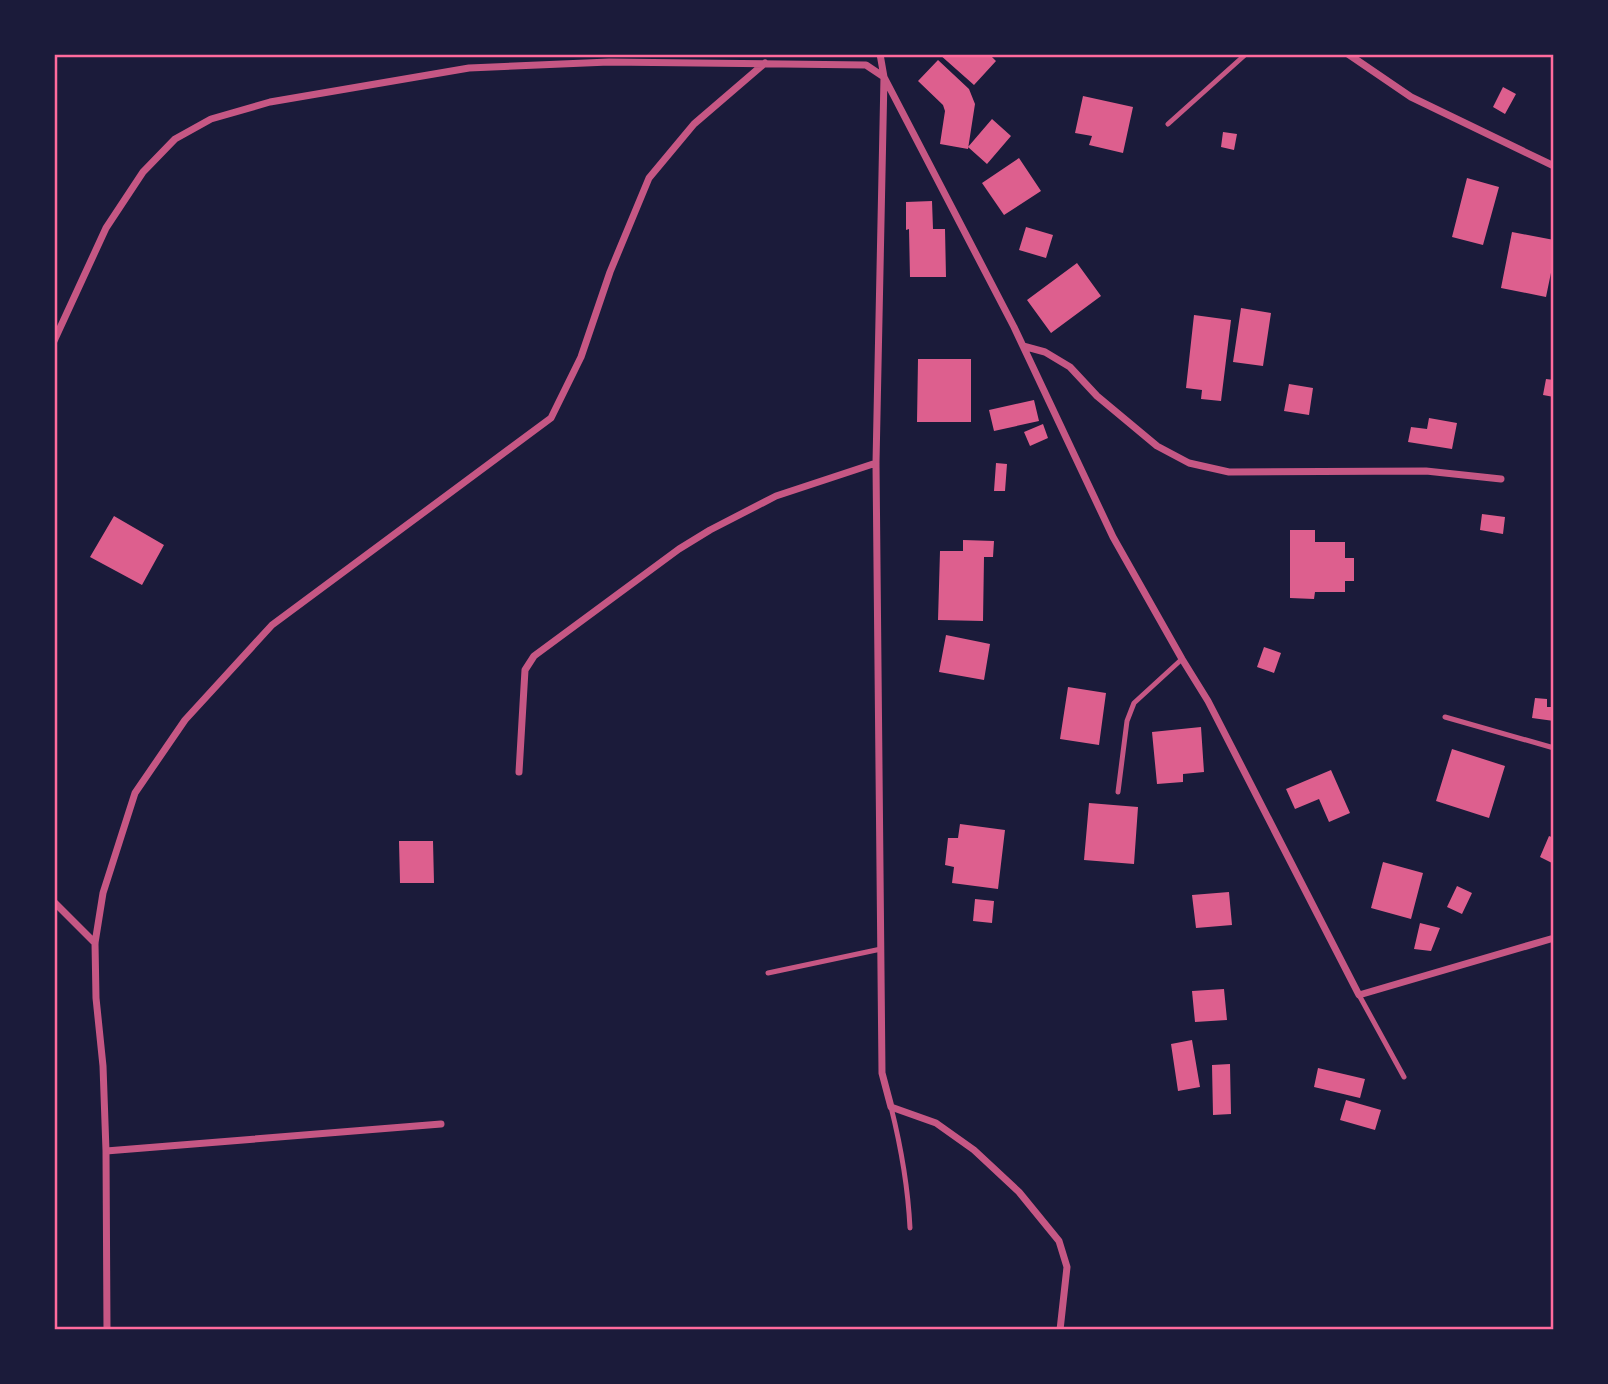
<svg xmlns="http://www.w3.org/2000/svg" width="1608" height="1384" font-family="'Noto Sans',sans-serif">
<rect width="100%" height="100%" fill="#1b1b3a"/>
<path fill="#dd5f8e" d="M939 54H989L996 61 974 85Z
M938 60 969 89 975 104 968 149 940 144 945 111 943 105 918 81Z
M1503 87 1516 94 1505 114 1493 107Z
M1083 96 1133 107 1123 153 1089 145 1092 136 1075 133Z
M992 119 1011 136 987 164 968 147Z
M1223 132 1237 134 1234 150 1221 147Z
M1019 158 1041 191 1004 215 982 183Z
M1467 178 1499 187 1483 245 1452 237Z
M932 201 933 229H945L946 277H910L909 229 906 230V202Z
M1026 227 1053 235 1046 258 1019 250Z
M1512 232 1554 240V258L1546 297 1501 288Z
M1077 263 1101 296 1051 333 1027 300Z
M1241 308 1271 313 1263 366 1233 362Z
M1194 315 1231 320 1221 401 1201 399 1202 390 1186 388Z
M918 359H971V422H917Z
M1546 379 1554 380V397L1543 395Z
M1289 384 1313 388 1309 415 1284 411Z
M1034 400 1039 421 994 431 989 410Z
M1429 418 1457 423 1452 449 1408 442 1411 427 1427 429Z
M1043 424 1048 438 1030 446 1024 432Z
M996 463 1007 464 1005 491H994Z
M1482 514 1505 517 1503 534 1480 530Z
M114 516 164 545 142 585 90 557Z
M1290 530H1315V542H1345V558H1354V581H1345V592H1315L1314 599 1290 598Z
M963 540 994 541 993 557H984L983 621 938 620 940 551H963Z
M946 635 990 644 984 680 939 672Z
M1264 647 1281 653 1274 673 1257 667Z
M1068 687 1106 693 1099 745 1060 739Z
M1535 698 1547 699V707H1554V721L1532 718Z
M1201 727 1204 772 1183 774V782L1157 784 1152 732Z
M1452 749 1505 766 1489 818 1436 801Z
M1331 770 1350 813 1329 822 1319 799 1295 809 1286 789Z
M1089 803 1138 807 1134 864 1084 860Z
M960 824 1005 830 998 889 952 883 954 867 945 865 948 838H958Z
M1549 836 1554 838V864L1540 857Z
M399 841H433L434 883H400Z
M1383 862 1423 873 1411 919 1371 908Z
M1457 886 1472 893 1462 914 1447 907Z
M1229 892 1232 925 1196 928 1192 895Z
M975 899 994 901 992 923 973 921Z
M1420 923 1440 928 1431 951 1414 949Z
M1224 989 1227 1020 1195 1022 1192 991Z
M1192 1040 1200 1087 1178 1091 1171 1044Z
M1230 1064 1231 1114 1213 1115 1212 1065Z
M1318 1068 1365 1079 1360 1098 1314 1087Z
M1346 1100 1381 1110 1375 1130 1340 1120Z"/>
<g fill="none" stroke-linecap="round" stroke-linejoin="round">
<path stroke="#c65784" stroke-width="5" d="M1168 124 1246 54
M1445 717 1554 748
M1118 792 1127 721 1134 703 1182 659
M768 973 881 949
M1359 995 1404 1077
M891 1107C901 1147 908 1187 910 1228"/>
<path stroke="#c65784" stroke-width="7" d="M880 54 884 77 876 463 882 1073 891 1107 936 1123 974 1150 1019 1192 1059 1241 1067 1267 1060 1330
M1348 54 1411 97 1554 166
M54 341 106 228 143 172 175 139 211 119 270 102 469 68 609 62 866 65 884 77 1014 327 1113 537 1182 659 1208 701 1359 995 1554 938
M1023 346 1045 352 1070 367 1097 396 1157 446 1189 463 1229 472 1426 471 1501 479
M519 772 525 670 534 656 679 549 710 530 776 496 876 463
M54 902 95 943
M106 1151 441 1124
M107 1330 106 1151 103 1066 96 998 95 943 103 893 135 793 185 720 272 625 551 418 581 357 610 272 649 178 694 124 765 63"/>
</g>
<rect width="1608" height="1384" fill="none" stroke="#1b1b3a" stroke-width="112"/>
<rect x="56" y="56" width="1496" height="1272" fill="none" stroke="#ff6b9d" stroke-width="2.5"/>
</svg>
